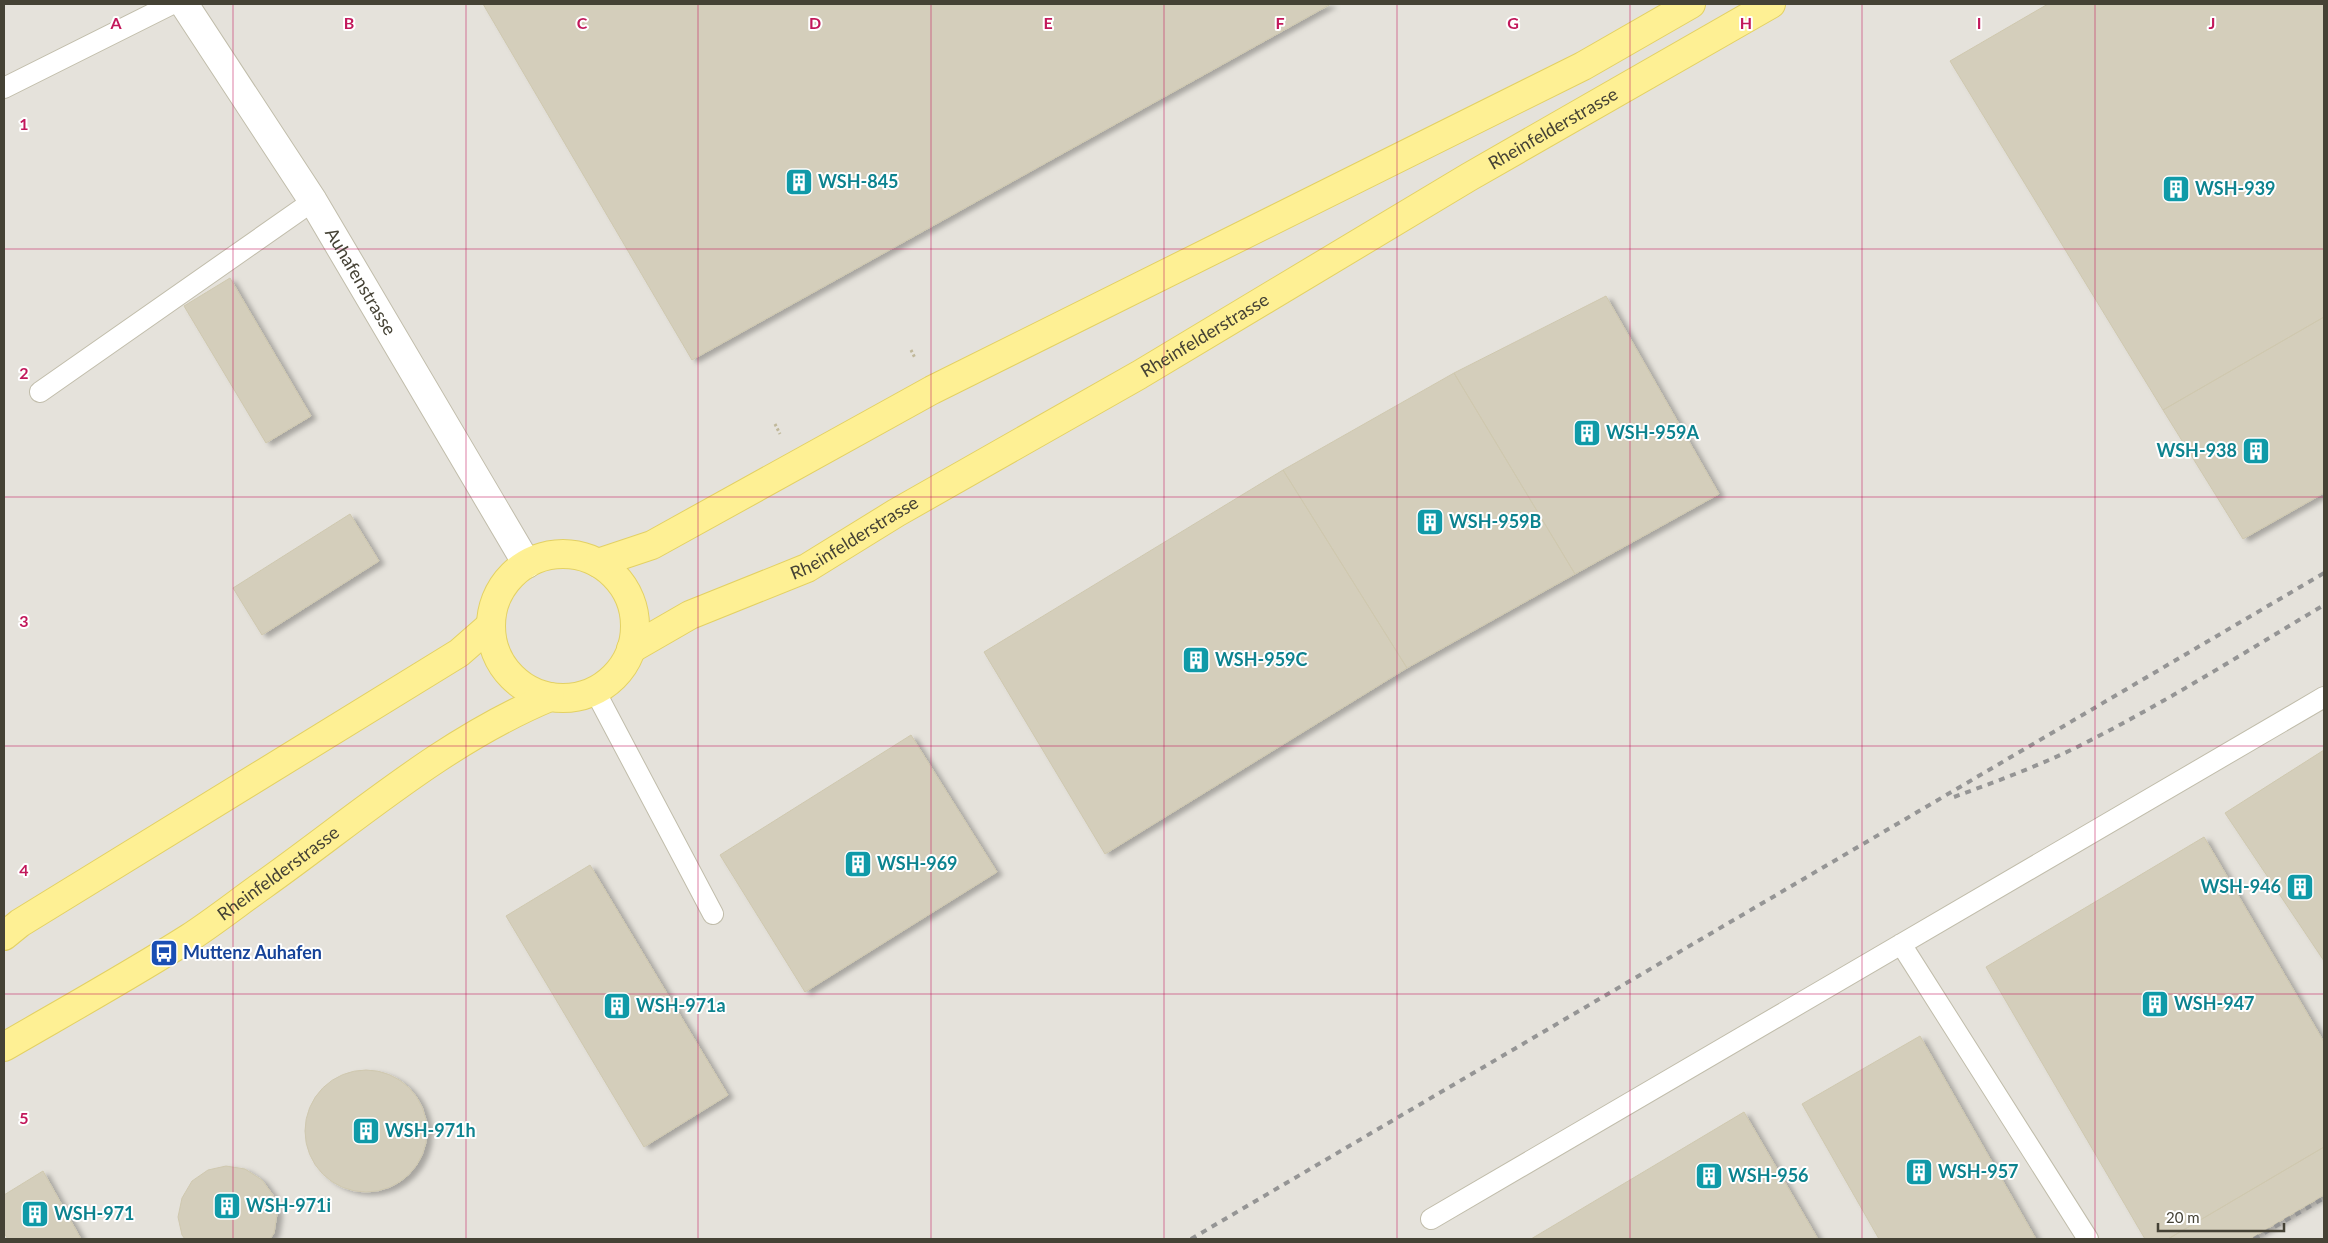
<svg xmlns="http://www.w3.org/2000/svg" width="2328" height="1243" font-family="Lato,sans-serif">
<defs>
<filter id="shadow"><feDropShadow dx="5.5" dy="3" stdDeviation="2.5" flood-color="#0004"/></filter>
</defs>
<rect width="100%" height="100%" fill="#f3f1e6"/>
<path fill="#e5e2db" d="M4 4H2324V1239H4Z"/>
<path fill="#d4cebb" stroke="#cfc8af" filter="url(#shadow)" d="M483 4H1331L692 360Z
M2048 4H2324V317L2163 410 1950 61Z
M230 278 311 416 266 443 184 306Z
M1606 296 1719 494 1575 574 1454 373Z
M2324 317V493L2243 539 2163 410Z
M1454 373 1575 574 1407 668 1283 470Z
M1283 470 1407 668 1105 854 984 652Z
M350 514 379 561 262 635 233 588Z
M911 735 997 872 805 992 720 855Z
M2324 750V961L2225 813Z
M2204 837 2324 1042V1147L2168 1239H2145L1986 967Z
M590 865 728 1095 644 1147 506 916Z
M1920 1036 2036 1239H1879L1802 1104Z
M305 1131a61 61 0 1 1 122 0a61 61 0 1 1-122 0Z
M1744 1112 1818 1239H1531Z
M2324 1147V1195L2250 1239H2168Z
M226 1166 245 1169 262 1180 273 1195 277 1214 274 1233 270 1239H185L182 1235 178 1217 182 1198 192 1181 208 1170Z
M43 1171 81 1239H8L4 1233V1195Z"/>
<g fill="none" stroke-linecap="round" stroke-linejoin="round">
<g stroke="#c1bdab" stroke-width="22">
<path id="service" d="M4 88 172 4
M40 392 313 201
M595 691 713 914
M1901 944 2088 1239
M1431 1219 2324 697"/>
</g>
<g stroke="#c1bdab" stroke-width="30">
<g id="minor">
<path id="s1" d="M184 4 313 201 527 564"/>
</g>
</g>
<g stroke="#e3d164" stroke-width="30">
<g id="primary">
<circle cx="563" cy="626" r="72"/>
<path d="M598 563 652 545 932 390 1583 66 1691 4"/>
<path id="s2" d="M631 649 690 615 807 568 896 513 1139 375 1469 177 1771 4"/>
<path d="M4 936 20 923 459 653 491 625"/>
<path id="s3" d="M4 1047C66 1011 129 976 189 938 215 921 239 902 263 885 356 819 444 741 550 697"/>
</g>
</g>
<path stroke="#c0b89a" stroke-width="3" stroke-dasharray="2.5 2.5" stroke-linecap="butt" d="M911 350 915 358
M775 424 780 434"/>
<use href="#service" stroke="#fff" stroke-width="20"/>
<use href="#minor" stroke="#fff" stroke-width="28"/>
<use href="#primary" stroke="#fef094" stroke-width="28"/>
<path stroke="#959595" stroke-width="4" stroke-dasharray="6 6" stroke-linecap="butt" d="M1954 797C2000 780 2047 763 2091 740 2171 699 2247 651 2324 605
M1191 1239 2324 573
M2254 1239 2324 1198"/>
</g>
<path fill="none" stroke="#c2185b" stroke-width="1" stroke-opacity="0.55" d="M233 4V1239M466 4V1239M698 4V1239M931 4V1239M1164 4V1239M1397 4V1239M1630 4V1239M1862 4V1239M2095 4V1239M4 249H2324M4 497H2324M4 746H2324M4 994H2324"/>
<defs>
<g id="building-square" transform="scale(1.4375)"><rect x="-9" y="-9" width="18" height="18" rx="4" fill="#0f9aa8" stroke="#fff"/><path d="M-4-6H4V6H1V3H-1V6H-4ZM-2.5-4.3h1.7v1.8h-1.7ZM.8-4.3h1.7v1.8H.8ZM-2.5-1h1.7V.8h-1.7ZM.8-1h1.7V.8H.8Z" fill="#fff"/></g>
<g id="bus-square" transform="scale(1.4375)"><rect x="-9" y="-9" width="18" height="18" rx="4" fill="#1a4fb4" stroke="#fff"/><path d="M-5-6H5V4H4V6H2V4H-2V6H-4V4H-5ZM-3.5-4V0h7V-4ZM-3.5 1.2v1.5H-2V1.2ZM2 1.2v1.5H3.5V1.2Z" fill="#fff"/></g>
</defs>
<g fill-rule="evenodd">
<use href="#building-square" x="799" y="182"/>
<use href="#building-square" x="2176" y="189"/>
<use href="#building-square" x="1587" y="433"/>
<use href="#building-square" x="2256" y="451"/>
<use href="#building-square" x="1430" y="522"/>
<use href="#building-square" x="1196" y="660"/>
<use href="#building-square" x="858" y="864"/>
<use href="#building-square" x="2300" y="887"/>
<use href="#bus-square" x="164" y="953"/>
<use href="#building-square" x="2155" y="1004"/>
<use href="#building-square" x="617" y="1006"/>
<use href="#building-square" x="366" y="1131"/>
<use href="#building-square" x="1919" y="1172"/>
<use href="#building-square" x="1709" y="1176"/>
<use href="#building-square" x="227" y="1206"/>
<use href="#building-square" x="35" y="1214"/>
</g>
<g text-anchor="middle" stroke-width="4" stroke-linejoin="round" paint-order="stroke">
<g font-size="18" fill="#454235" stroke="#fff">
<text dy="6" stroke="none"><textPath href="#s2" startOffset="1060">Rheinfelderstrasse</textPath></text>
<text dy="6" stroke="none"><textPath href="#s1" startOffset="329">Auhafenstrasse</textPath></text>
<text dy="6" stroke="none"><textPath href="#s2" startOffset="655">Rheinfelderstrasse</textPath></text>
<text dy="6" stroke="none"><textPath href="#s2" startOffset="250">Rheinfelderstrasse</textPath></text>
<text dy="6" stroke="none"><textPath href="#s3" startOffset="325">Rheinfelderstrasse</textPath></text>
</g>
<g font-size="18" font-weight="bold" fill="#0d838f" stroke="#fff" text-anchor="start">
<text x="818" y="188">WSH-845</text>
<text x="2195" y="195">WSH-939</text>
<text x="1606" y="439">WSH-959A</text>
<text x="2237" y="457" text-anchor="end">WSH-938</text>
<text x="1449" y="528">WSH-959B</text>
<text x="1215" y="666">WSH-959C</text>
<text x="877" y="870">WSH-969</text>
<text x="2281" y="893" text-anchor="end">WSH-946</text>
<text x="2174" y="1010">WSH-947</text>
<text x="636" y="1012">WSH-971a</text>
<text x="385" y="1137">WSH-971h</text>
<text x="1938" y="1178">WSH-957</text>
<text x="1728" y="1182">WSH-956</text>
<text x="246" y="1212">WSH-971i</text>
<text x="54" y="1220">WSH-971</text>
</g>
<g font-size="18" font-weight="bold" fill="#164399" stroke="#fff" text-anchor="start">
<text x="183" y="959">Muttenz Auhafen</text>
</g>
</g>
<g font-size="16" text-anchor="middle" font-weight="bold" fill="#c2185b" stroke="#fff" stroke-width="4" stroke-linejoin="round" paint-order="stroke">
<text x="116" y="29">A</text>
<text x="349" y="29">B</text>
<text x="582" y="29">C</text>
<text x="815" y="29">D</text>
<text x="1048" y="29">E</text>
<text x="1280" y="29">F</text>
<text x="1513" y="29">G</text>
<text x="1746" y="29">H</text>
<text x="1979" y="29">I</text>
<text x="2212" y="29">J</text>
<text x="24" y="130">1</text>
<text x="24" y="379">2</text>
<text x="24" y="627">3</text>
<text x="24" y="876">4</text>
<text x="24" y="1124">5</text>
</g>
<rect width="2328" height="1243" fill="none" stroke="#454235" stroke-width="10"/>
<path d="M2158 1223v8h126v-8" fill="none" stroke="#454235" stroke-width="2.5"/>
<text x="2166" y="1223" font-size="15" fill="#454235" stroke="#ffffff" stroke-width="4" paint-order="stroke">20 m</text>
</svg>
